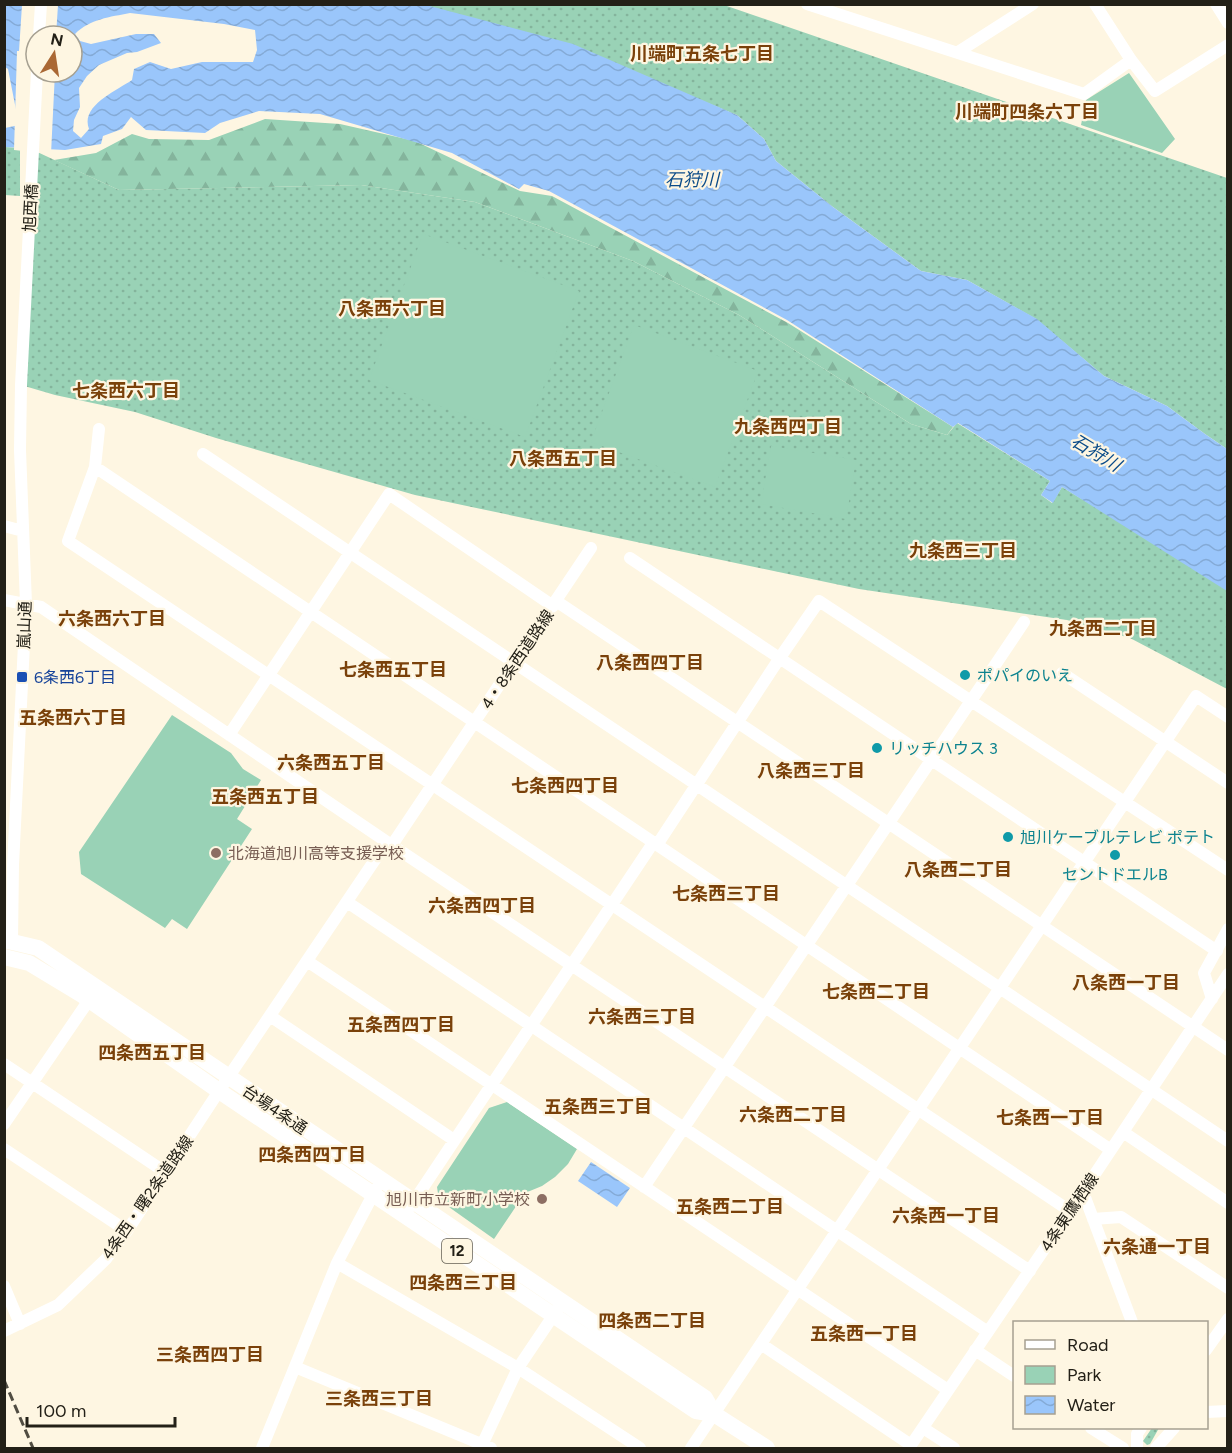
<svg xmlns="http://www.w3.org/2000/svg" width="1232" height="1453" font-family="Figtree,'Noto Sans JP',sans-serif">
<defs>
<pattern id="grass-dots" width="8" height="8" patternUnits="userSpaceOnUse" patternTransform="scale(1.5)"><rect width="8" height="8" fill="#99d2b6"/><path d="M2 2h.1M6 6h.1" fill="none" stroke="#84b49c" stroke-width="1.8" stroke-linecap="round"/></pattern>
<pattern id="forest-firs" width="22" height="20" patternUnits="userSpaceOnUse" patternTransform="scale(1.5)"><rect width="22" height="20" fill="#99d2b6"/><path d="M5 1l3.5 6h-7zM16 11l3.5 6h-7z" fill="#84b49c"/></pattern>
<pattern id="water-waves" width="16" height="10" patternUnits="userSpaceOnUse" patternTransform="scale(1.5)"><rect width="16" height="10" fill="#9ac6fb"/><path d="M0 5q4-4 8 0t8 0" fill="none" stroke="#84aad6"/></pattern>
</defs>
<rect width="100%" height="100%" fill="#fef6e2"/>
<path fill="url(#grass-dots)" d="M424 5H724L1227 178V449L1205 434 1167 406 1104 376 1036 319 967 280 921 271 833 207 776 161 764 139 737 115 661 84Z
M5 147 20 148V196L5 195Z
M33 150 119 190 361 185 475 202 633 261 739 315 911 424 947 435 957 423 1050 481 1041 495 1052 503 1062 487 1227 587V689L1130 638 1067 620 859 589 415 495 216 438 135 412 55 395 21 385Z
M1152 1428H1159L1150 1444 1147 1445 1143 1441Z"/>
<path fill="url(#forest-firs)" d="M265 119 340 124 415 141 520 191 552 196 788 323 953 427 947 435 911 424 739 315 633 261 475 202 361 185 119 190 54 160 96 153 132 134 149 139 209 140Z"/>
<path fill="#99d2b6" d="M1129 73 1175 139 1162 153 1081 125 1086 100Z
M423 234 579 291 525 437 369 380Z
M634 325 758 371 715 487 591 442Z
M771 446 856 460 846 519 761 504Z
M172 715 231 753 243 769 261 780 237 819 252 829 187 929 172 919 165 928 81 874 79 852Z
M507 1102 577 1149 568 1164 555 1177 542 1186 525 1193 494 1239 439 1200 437 1187 489 1108Z"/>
<path fill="url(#water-waves)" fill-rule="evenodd" d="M4 5H426L573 44 737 115 764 139 776 161 833 207 921 271 967 280 1037 319 1104 376 1167 406 1205 434 1227 449V591L1062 487 1053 503 1041 495 1050 481 958 423 953 427 787 320 549 191 524 184 519 189 452 153 320 114 259 111 220 123 205 133 146 130 131 117 122 129 103 136 101 144 65 150 5 147V128L19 125 8 69 5 67ZM130 13 224 24 255 30 257 50 253 62H202L171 69 150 62 134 69 132 80C116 91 80 106 89 129L81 138 73 131 74 120 80 107 79 88 87 76 99 65 127 53 137 52 161 43 154 34H136L91 44 80 41 75 34C90 19 110 17 130 13ZM36 36H72V72H36Z
M591 1162 630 1188 617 1207 578 1181Z"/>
<path fill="#fef6e2" d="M22 5H58L56 36H36V72H55L51 154 14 150 17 51H19Z"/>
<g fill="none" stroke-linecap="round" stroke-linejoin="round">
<path stroke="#fff" stroke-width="12" d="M807 4 1084 94 1131 60
M1095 4 1131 60 1155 91 1228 45
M1216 4 1228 23
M39 36 41 4
M958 52 1033 4
M99 429 95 467 68 541 1070 1211
M203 454 1228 1141
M95 467 1111 1150
M4 526 23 531
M630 558 1217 951
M4 600 41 607 387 842 1030 1271
M556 601 1228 1050
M1062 673 1228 783
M229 735 389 494 553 606
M392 845 591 548
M657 845 779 659 819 601 1228 870
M347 902 988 1332
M12 941 13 865 26 604 20 450 21 385 37 72
M307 961 948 1390
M1212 999 1204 973 1228 929
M270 1016 454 1140
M4 1064 165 1172
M4 1124 89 1000
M1123 1132 1228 1203
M4 1149 127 1231
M644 1187 1024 622
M1083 1192 1132 1322
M410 1207 653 843
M1093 1219 1121 1217 1228 1288
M337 1263 518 1368 640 1448
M4 1286 20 1324
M4 1331 58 1305 106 1259 127 1231 219 1091 387 842
M761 1344 911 1445
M975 1350 1014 1376
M1206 1350 1228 1319
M295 1367 491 1448
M1206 1412 1228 1411
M923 1428 954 1448
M1091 1428 1123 1448
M482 1445 518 1368 557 1310
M262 1448 337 1263 376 1189
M691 1448 1196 696 1228 717
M909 1448 1083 1192 1228 974
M1137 1448V1434L1141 1428
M1156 1448 1174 1428"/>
<path stroke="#fff" stroke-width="16" d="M4 940 38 948 705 1398 714 1414
M4 957 29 963 82 995 219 1091 696 1411 714 1414 767 1448"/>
<path stroke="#514d42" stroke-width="3" stroke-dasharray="9 4.5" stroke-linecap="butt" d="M4 1380 33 1448"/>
</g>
<g fill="#0f9aa8" stroke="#fef6e2" stroke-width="2">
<circle cx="965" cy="675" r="6"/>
<circle cx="877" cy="748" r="6"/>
<circle cx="1008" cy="837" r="6"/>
<circle cx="1115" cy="855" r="6"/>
</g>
<rect fill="#1a4fb4" stroke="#fef6e2" stroke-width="2" x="16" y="671" width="12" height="12" rx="3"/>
<g fill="#8d6e63" stroke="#fef6e2" stroke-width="2">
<circle cx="216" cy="853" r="6"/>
<circle cx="542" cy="1199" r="6"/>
</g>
<g text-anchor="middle" stroke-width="4.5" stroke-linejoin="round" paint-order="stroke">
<rect fill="#fef6e2" stroke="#656054" stroke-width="1.5" x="442" y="1239" width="30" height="24" rx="4.5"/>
<g font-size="15" font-weight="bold" fill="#232017">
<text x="457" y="1256">12</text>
</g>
<g font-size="16" fill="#232017" stroke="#fef6e2">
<text transform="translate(30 208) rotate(-87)" y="6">旭西橋</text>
<text transform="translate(24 625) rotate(-88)" y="6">嵐山通</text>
<text transform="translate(517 659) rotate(-56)" y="6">4・8条西道路線</text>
<text transform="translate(275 1109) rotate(34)" y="6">台場4条通</text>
<text transform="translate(147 1197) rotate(-55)" y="6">4条西・曙2条道路線</text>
<text transform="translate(1069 1212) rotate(-56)" y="6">4条東鷹栖線</text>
</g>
<g font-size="16" fill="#0d838f" stroke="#fef6e2" text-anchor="start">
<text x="977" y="681">ポパイのいえ</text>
<text x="889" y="754">リッチハウス 3</text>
<text x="1020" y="843">旭川ケーブルテレビ ポテト</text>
<text x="1115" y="880" text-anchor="middle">セントドエルB</text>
</g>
<g font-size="16" fill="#164399" stroke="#fef6e2" text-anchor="start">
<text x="34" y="683">6条西6丁目</text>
</g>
<g font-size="16" fill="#785e54" stroke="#fef6e2" text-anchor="start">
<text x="228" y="859">北海道旭川高等支援学校</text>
<text x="530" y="1205" text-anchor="end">旭川市立新町小学校</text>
</g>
<g font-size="18" font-weight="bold" fill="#7a410a" stroke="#fef6e2">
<text x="702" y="60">川端町五条七丁目</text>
<text x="1027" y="118">川端町四条六丁目</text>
<text x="392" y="315">八条西六丁目</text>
<text x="126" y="397">七条西六丁目</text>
<text x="788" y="433">九条西四丁目</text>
<text x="563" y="465">八条西五丁目</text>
<text x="963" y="557">九条西三丁目</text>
<text x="112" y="625">六条西六丁目</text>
<text x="1103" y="635">九条西二丁目</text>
<text x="650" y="669">八条西四丁目</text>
<text x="393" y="676">七条西五丁目</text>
<text x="73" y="724">五条西六丁目</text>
<text x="331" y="769">六条西五丁目</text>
<text x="811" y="777">八条西三丁目</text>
<text x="565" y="792">七条西四丁目</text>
<text x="265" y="803">五条西五丁目</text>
<text x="958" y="876">八条西二丁目</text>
<text x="726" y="900">七条西三丁目</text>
<text x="482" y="912">六条西四丁目</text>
<text x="1126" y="989">八条西一丁目</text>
<text x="876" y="998">七条西二丁目</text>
<text x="642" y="1023">六条西三丁目</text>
<text x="401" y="1031">五条西四丁目</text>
<text x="152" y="1059">四条西五丁目</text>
<text x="598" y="1113">五条西三丁目</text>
<text x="793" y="1121">六条西二丁目</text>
<text x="1050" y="1124">七条西一丁目</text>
<text x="312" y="1161">四条西四丁目</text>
<text x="730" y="1213">五条西二丁目</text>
<text x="946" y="1222">六条西一丁目</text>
<text x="1157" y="1253">六条通一丁目</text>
<text x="463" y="1289">四条西三丁目</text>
<text x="652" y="1327">四条西二丁目</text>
<text x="864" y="1340">五条西一丁目</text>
<text x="210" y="1361">三条西四丁目</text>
<text x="379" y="1405">三条西三丁目</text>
</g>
<g font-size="18" font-style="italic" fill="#0c4c89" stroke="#fef6e2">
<text x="692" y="186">石狩川</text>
<text transform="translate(1096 453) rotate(31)" y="6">石狩川</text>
</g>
</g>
<rect width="1232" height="1453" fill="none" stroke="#232017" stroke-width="12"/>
<rect x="1013" y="1321" width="195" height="108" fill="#fef6e2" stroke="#a6a091" stroke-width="1.5"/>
<rect x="1025" y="1340" width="30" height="9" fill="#ffffff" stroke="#a6a091" stroke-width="1.5"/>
<text x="1067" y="1351" font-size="18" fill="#232017">Road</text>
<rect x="1025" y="1366" width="30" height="18" fill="#99d2b6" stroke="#a6a091" stroke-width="1.5"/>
<text x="1067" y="1381" font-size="18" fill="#232017">Park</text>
<rect x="1025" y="1396" width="30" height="18" fill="url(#water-waves)" stroke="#a6a091" stroke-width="1.5"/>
<text x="1067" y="1411" font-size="18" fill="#232017">Water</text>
<g transform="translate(54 54) rotate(12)"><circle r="28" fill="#fef6e2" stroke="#a6a091" stroke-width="1.5"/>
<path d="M0-4.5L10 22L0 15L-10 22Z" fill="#aa6834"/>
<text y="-9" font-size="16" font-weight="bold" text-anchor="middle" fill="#232017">N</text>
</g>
<path d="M27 1417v9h148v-9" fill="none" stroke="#232017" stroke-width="3"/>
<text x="36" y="1417" font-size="18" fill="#232017" stroke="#fef6e2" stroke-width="4.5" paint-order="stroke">100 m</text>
</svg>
